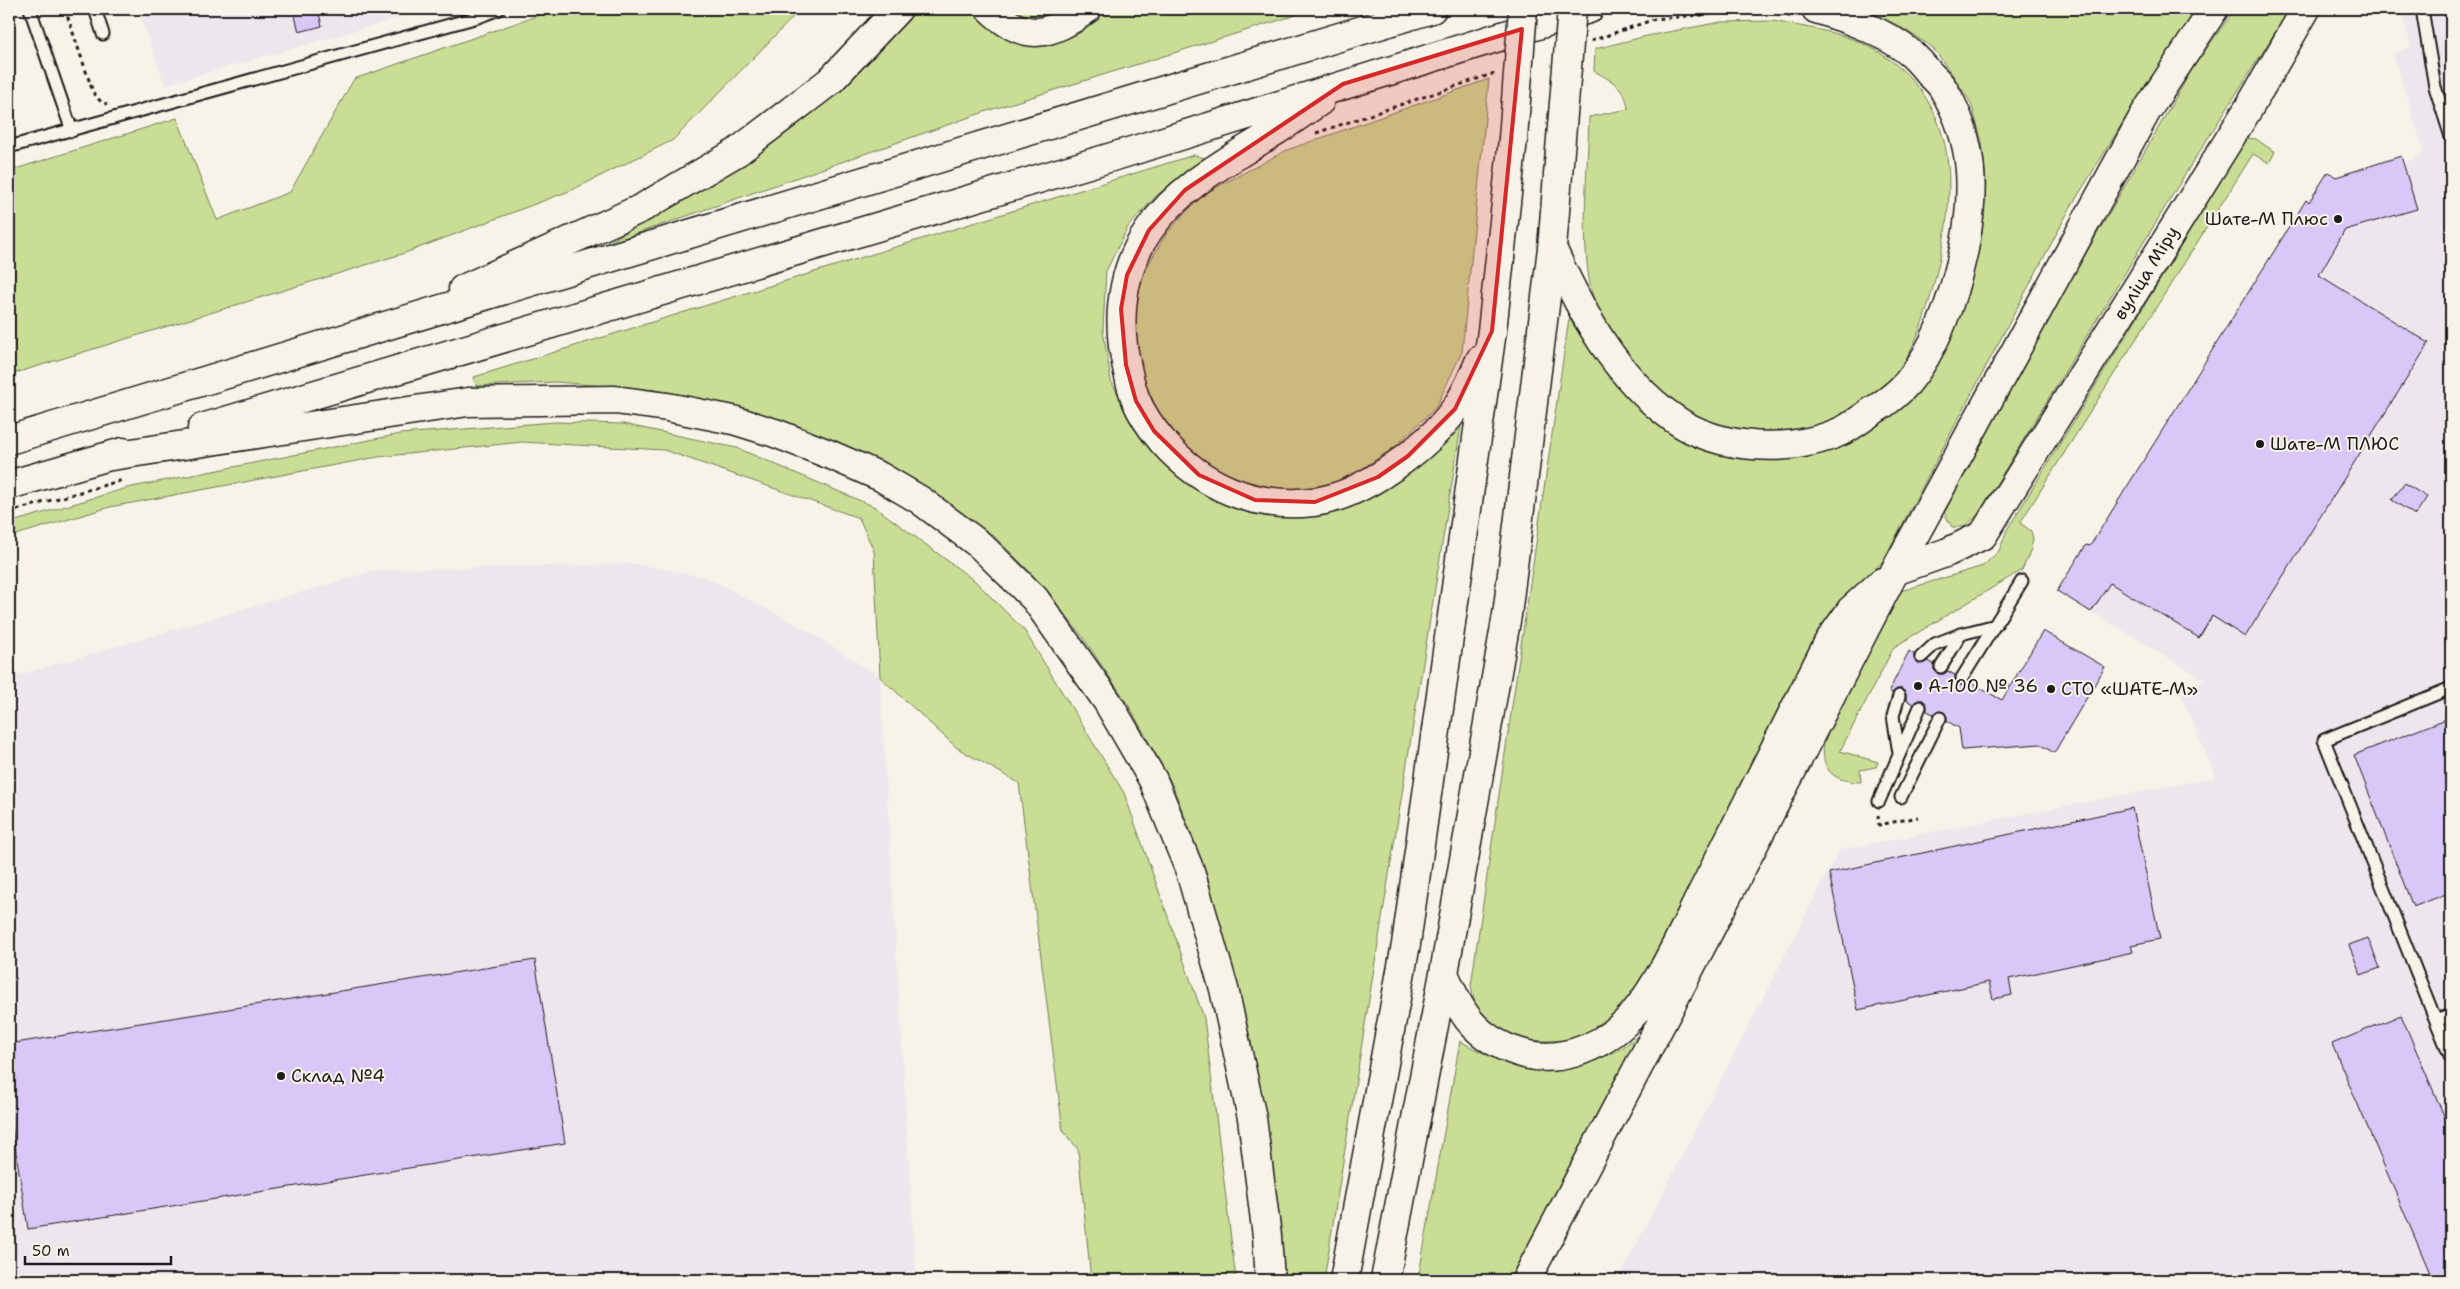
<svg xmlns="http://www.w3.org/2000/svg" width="2460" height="1289" font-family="'Shantell Sans',sans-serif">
<rect width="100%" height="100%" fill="#f7f3e8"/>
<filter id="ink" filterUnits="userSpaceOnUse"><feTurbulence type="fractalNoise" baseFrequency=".02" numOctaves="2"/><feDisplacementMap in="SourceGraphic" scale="10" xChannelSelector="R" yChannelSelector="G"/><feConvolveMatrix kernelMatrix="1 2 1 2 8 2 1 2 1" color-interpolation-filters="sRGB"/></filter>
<g filter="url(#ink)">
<path fill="#eee6ed" d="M138 9H431L165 85Z
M2401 9H2451V1280H1618L1839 850 2216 777 2179 691 2205 680 2057 591 2086 545 2090 546 2306 200 2309 201 2328 172 2337 177 2401 156 2404 164 2424 152 2393 53 2411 47Z
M637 564 709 578 805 629 880 677 916 1280H9V678L376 570Z"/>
<path fill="#c9de94" stroke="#727d58" d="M557 9H801L673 140 572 190 405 253 9 375V171L177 118 217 220 290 192 354 79Z
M913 9H978L1055 39 1080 33 1108 9H1286L1296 15 990 110 601 246C716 184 835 116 913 9Z
M1005 9H1069L1061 14 1028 21Z
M1865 9H2199L2144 88 2069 210 1883 561 1842 600 1818 635 1641 982C1626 1004 1611 1021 1586 1033 1560 1046 1503 1044 1484 1021 1476 1009 1473 998 1471 985L1569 319 1599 360 1694 443 1723 455 1751 458 1887 418 1920 390 1943 353 1969 287 1982 233 1986 181 1982 142 1971 103 1952 74 1932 47 1899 26Z
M2235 9H2290L2189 168 1977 516 1964 527H1952L1944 513 2048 319 2194 66Z
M1773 21C1808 28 1846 32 1877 51 1956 100 1958 181 1939 262 1931 298 1918 349 1893 377 1855 419 1788 442 1733 434 1723 432 1713 426 1704 422 1697 419 1687 416 1680 412 1660 397 1643 375 1628 355 1616 338 1599 318 1593 297 1579 248 1588 169 1589 117L1628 109C1626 87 1612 81 1594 71L1595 49 1647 36 1721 22Z
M1489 79 1462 352 1436 407 1396 446 1347 479 1296 491 1252 489 1203 467 1163 423 1141 375 1133 327 1142 275 1167 233 1202 195 1287 150Z
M2247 138 2256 139 2275 152 2269 163 2253 154 2020 523 2031 531 2033 539 2031 549 2022 570 1894 647 1840 751 1878 762 1876 767 1860 770 1861 782C1833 782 1820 770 1824 741L1892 601 1901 591 1983 566 1999 551 2007 530Z
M1194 155 1205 158 1157 195 1128 227 1106 271 1103 330 1111 381 1138 432 1166 465 1291 515 1462 420 1324 1280H1281L1230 966 1207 874 1172 784 1129 706 1082 636 1031 573 995 537 872 457 752 410 657 390 555 382 476 386 474 377Z
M555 422 623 424 737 448 875 507 975 581 1024 630 1124 793 1204 1018 1236 1280H1091L1078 1149 1063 1131 1019 783 957 748 880 677 874 551 859 518 664 450 522 442 378 457 110 507 9 537V523L127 488 400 434Z
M1643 1032 1510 1280H1418L1460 1041C1508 1069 1564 1078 1615 1052 1625 1047 1634 1038 1643 1032Z"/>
<path fill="#d9c7f8" stroke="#1c1c1c" d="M307 9H318L322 26 299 32 294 12Z
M2401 156 2417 209 2345 230 2319 275 2429 343 2245 637 2212 616 2199 638 2110 583 2091 612 2057 591 2086 545 2090 546 2306 200 2309 202 2328 172 2336 177Z
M2404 483 2427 497 2415 515 2392 500Z
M2043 631 2105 667 2054 753 2040 744 1962 750 1959 728 1947 721V717L1944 712 1939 711 1933 714 1927 711V706L1923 700H1919L1913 704 1906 700V694L1902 689H1897L1892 693 1889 691 1909 651 1914 654V659L1918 664 1928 661 1934 664V670L1938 674H1944L1948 671 1955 675V681L1958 685H1965L1969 682 2002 700Z
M2451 717V892L2413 907 2354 755Z
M2132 808 2160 939 2131 945 2133 952 2009 979 2012 995 1993 999 1989 982 1858 1010 1829 873Z
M2368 938 2380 968 2361 975 2349 945Z
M535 960 565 1143 28 1229 9 1108V1044Z
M2401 1015 2451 1132V1280H2433L2332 1044Z"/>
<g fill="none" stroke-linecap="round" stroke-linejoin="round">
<g stroke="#1c1c1c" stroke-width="15">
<path id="lane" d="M30 9 72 131
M95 9 103 34
M2422 9 2435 87 2451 137
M9 147 478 17 499 9
M1921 657 1935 644 1961 634
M1941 667 1961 634 1996 625
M1962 678 2022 581
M1899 753 1893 716 1899 696
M1901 797 1940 718
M1879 801 1920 707
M2451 1015 2436 1021 2451 1058
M2436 1021 2324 740 2451 688"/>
</g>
<g stroke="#1c1c1c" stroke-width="31">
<g id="secondary">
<path id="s1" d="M1895 571 1948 552 1983 535 2250 106 2306 9"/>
</g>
</g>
<g stroke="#1c1c1c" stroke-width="31">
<path id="highway" d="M990 9C1025 43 1050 36 1087 9
M1320 101C1305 111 1290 122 1274 132 1230 160 1180 185 1149 230 1125 264 1118 306 1123 346 1126 364 1129 383 1136 400 1142 415 1153 430 1163 442 1202 486 1254 509 1313 502 1361 497 1427 448 1455 409 1465 395 1473 377 1480 360
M1552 248C1581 311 1614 376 1673 418 1719 451 1793 454 1844 430 1853 425 1862 418 1871 412 1884 404 1898 394 1908 382 1938 346 1954 295 1964 249 1975 192 1975 142 1944 90 1941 84 1934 78 1929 73 1923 66 1917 58 1909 52 1883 31 1848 19 1816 9
M463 289 642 208 737 152 830 81 898 9
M202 428 1122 154 1589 9
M9 440C484 299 957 151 1432 9
M105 457 468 402 615 400 667 407 733 420 775 433 831 455 881 477 920 500 980 545 1035 599 1107 701 1153 780 1190 871 1224 989 1252 1118 1267 1236 1270 1280
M9 485 123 452
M1444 973C1460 1013 1475 1038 1518 1052 1556 1065 1596 1050 1625 1023 1656 994 1685 926 1705 887 1746 805 1787 723 1829 641L1851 610 1882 582
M1344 1280 1406 944 1492 331 1513 139
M1385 1280 1444 973 1507 615 1552 248 1562 126
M1526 1280 1672 1003 1895 571 2146 112 2214 9"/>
</g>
<path stroke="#1c1c1c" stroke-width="3" stroke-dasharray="4 4" stroke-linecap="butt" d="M65 9 93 92 101 102 107 104
M1591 41 1655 19 1744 11 1791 15V9
M1316 133 1495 73
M9 512 123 480
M1878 815 1879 825 1918 817"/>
<use href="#lane" stroke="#f7f3e8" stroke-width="11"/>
<use href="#secondary" stroke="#f7f3e8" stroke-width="28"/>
<use href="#highway" stroke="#f7f3e8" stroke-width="28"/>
<g stroke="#1c1c1c" stroke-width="31" stroke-linecap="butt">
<path id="highway-bridge" d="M1562 126 1572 9
M1513 139 1523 9"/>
</g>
<use href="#highway-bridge" stroke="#f7f3e8" stroke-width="28"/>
</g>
</g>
<path fill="#d62828" fill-opacity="0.2" stroke="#d62828" stroke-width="4" stroke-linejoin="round" d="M1522 29 1492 331 1455 409 1408 456 1378 477 1315 502 1255 500 1199 475 1154 431 1136 401 1126 365 1121 309 1127 275 1149 230 1185 190 1343 84Z"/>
<g fill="#1c1c1c" stroke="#f7f3e8" stroke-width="2">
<circle cx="2338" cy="219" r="5"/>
<circle cx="2260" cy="444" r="5"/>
<circle cx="1918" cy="686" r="5"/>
<circle cx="2051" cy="689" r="5"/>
<circle cx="281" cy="1076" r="5"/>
</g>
<g text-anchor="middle" stroke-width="4" stroke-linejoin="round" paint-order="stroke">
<g font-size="18" fill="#1c1c1c" stroke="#f7f3e8" text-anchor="start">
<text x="2328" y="225" text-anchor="end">Шате-М Плюс</text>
<text x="2270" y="450">Шате-М ПЛЮС</text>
<text x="1928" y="692">А-100 № 36</text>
<text x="2061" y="695">СТО «ШАТЕ-М»</text>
<text x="291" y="1082">Склад №4</text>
</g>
<g font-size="18" fill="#1c1c1c" stroke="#f7f3e8">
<text dy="6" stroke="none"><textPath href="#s1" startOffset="404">вуліца Міру</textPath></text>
</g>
</g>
<rect width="2460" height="1289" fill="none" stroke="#f7f3e8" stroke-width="30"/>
<rect x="15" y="15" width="2430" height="1259" fill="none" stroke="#1c1c1c" stroke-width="2" filter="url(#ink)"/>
<path d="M25 1256v8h146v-8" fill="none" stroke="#1c1c1c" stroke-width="2.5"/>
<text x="32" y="1256" font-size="15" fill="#1c1c1c" stroke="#f7f3e8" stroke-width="4" paint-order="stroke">50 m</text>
</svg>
